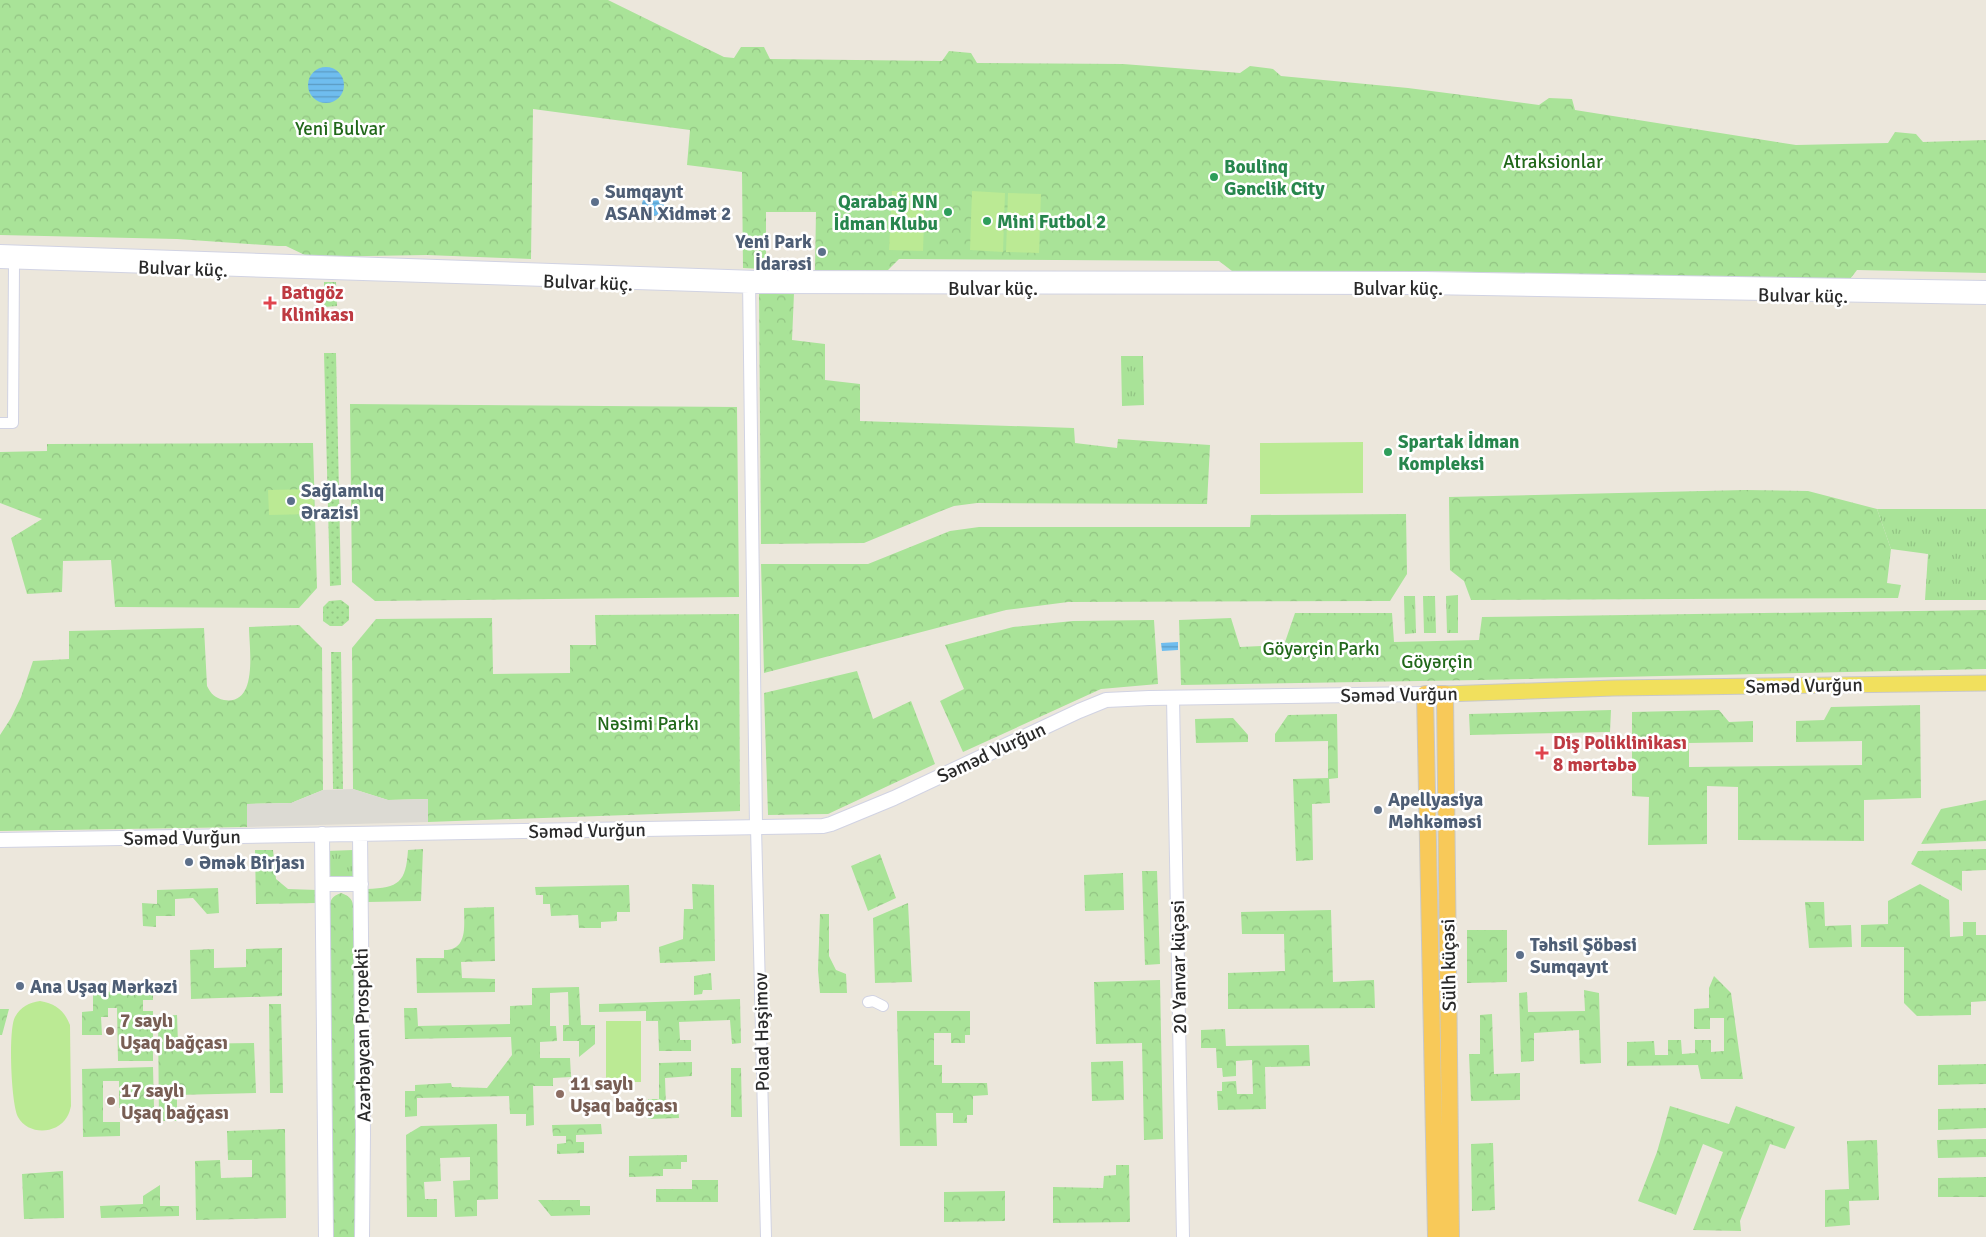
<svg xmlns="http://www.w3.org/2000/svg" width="1986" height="1237" font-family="Signika,sans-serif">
<defs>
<pattern id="grass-tufts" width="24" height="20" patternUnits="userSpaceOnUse" patternTransform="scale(1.25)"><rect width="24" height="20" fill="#a9e398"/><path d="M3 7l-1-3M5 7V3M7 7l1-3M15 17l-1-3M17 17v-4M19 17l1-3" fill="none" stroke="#92c383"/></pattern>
<pattern id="forest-crowns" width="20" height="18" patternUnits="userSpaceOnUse" patternTransform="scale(1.25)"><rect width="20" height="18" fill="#a9e398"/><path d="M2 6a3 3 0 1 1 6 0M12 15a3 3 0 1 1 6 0" fill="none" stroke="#92c383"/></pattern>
<pattern id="garden-dots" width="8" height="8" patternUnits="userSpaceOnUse" patternTransform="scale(1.25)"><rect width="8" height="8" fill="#a9e398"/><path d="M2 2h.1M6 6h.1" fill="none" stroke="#92c383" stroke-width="1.8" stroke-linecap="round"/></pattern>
<pattern id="water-rules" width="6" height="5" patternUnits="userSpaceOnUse" patternTransform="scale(1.25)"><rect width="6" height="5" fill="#6fbdef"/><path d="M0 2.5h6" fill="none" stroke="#5b9ac2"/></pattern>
</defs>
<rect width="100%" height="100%" fill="#ece7dc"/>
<path fill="url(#grass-tufts)" d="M324 282H336L337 306 324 307Z
M1121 356H1143L1144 405 1122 406Z
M1877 509H1986V600H1925L1928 554 1891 549Z
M1458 595V633H1447L1446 596Z
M1404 596H1415L1416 633 1405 634Z
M1423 596H1435L1436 633H1424Z
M353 850V877L328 878 327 851Z"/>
<path fill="url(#forest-crowns)" d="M0 0H608L724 57 734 58 741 47H764L770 59 942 61 949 51 971 53 977 63 1123 64 1240 73 1250 66 1273 69 1281 76 1408 88 1539 105 1549 98 1572 99 1575 110 1796 145 1888 143 1895 132 1916 134 1923 142 1986 140V273L1857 270 1850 279 1424 271H1232L1219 261 899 259 888 270H815L816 212H766V269L743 268 742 172 687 165 690 130 533 109 531 259 427 255 309 257 286 246H278L177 239 0 235Z
M759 293H794L792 340 825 344V380L860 384V421L1074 428 1075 443 1117 448 1118 439 1210 445 1207 504 977 503 954 506 941 511 864 543 761 544Z
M350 404 737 407 739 597 375 601 352 582Z
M313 443 317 588 299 608 115 607 111 560 63 561 62 592 27 594 11 538 42 519 0 503V452L47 451V444Z
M1745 490 1808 491 1877 509 1891 549 1887 583 1901 585 1898 598 1471 600 1464 581 1450 570 1449 497Z
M1406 514 1407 574 1390 601 1068 602 1006 610 764 673 761 564H868L950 531 979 527H1250L1251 515Z
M1986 610V669L1480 680 1181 685 1179 620 1231 618 1240 647 1284 645 1295 613H1392L1394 642 1479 640 1482 617Z
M739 614 740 811 428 822 427 799 388 800 353 789 352 648 376 619 492 618 493 674 570 673V645H596L595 615Z
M1154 620 1158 684 1101 689 963 752 940 701 964 689 945 645 1013 627 1073 621Z
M299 625 322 648 323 790 291 803 248 804 247 827 0 831V735L11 718 21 697 33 661 69 659V631L204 628 207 686C211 694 215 698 224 700 259 706 249 647 249 627Z
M857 671 873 719 911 701 935 764 828 814 768 815 764 693Z
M1920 705 1921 798 1864 800V841L1738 840V787L1707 786V844L1648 845 1649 797 1632 796V712L1719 710 1729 722 1753 721V742L1689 743V767L1862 765V741L1796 742V721L1824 720 1831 707Z
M1611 710 1610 732 1470 735 1469 714Z
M1337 714 1338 778 1329 779 1330 803 1312 804 1313 860 1296 861 1293 779 1328 778V741L1275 742V734L1288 715Z
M1233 718 1248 735V742L1196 743 1195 719Z
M1986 800V841L1921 844 1941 809Z
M423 849 421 901 368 902 367 889C399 888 406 882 408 850Z
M1986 849V870L1962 871V891L1911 864 1918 851Z
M255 850H273L276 879 288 889 317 890V903L256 904Z
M880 854 896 898 868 911 851 866Z
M1142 871H1157L1160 964 1145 965Z
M1123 873 1124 910 1085 911 1084 875Z
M692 884 714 885 715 961 660 963 659 947 683 939 684 909H693Z
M1920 884 1949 900 1950 937 1963 936V922H1976V935H1986V1001L1971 1002V1015L1917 1016 1904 1003V947H1861V925L1888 924V901Z
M629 885 630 912H617V921L601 922V928H579L578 915 551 916 550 904H543V895H536L535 887Z
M218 888 219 913 207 914 193 898 175 899V916H156V927L143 926 142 903 157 904V890Z
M341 893C350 896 353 900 354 909L356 1237H332L329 909C330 900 332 896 341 893Z
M1805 902H1824L1825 926 1851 925 1852 947 1809 948Z
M908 903 912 982 875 983 873 918Z
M494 907 495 961 461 962 462 978 495 979V992L417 993 416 958H444V950C468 950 464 926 464 908Z
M1331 910 1333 982 1374 980 1375 1008 1228 1009V973L1285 971 1284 934H1242L1241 912Z
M820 914H829V956L836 970 846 974 847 993H820L818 970Z
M1467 930H1507V982L1467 983Z
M282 948V996L191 999 190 950 214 949V968L246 967V949Z
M711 973 712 990H703L702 994 694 995V976Z
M1714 976 1731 993 1743 1079H1701L1698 1065 1627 1066V1042L1654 1041 1655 1055H1668V1040H1681L1682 1054 1695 1053V1040H1711V1052L1724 1051V1018H1710V1029H1694V1009L1709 1008V988Z
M1160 980 1163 1139 1144 1140 1142 1043 1096 1044 1094 982Z
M579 987 581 1025H595V1044L579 1057V1041H563V1025H569L568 992 550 993V1026H556L557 1041 540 1042V1058H570L571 1077 553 1078V1086H533L534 1125 526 1126V1114H510L509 1096 417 1098V1116L405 1117V1091H415V1085L451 1083 452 1087 487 1088 512 1055 511 1037 405 1039 404 1008H417L418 1026 510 1024V1006L532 1005V988Z
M1584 990 1599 993 1601 1063 1580 1064 1579 1030 1534 1033V1061L1521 1062 1519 993 1527 992 1528 1012 1585 1011Z
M153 991V1000H143V1011H153V1061H118L117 1008H108V1017H101L102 1035H82V1012L93 1011V992Z
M740 999 741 1043 732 1044 730 1020 679 1022 680 1040H691V1051H659L658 1021H646V1011L599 1012V1004Z
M269 1004H281L283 1093H270Z
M0 1009H9L2 1035H0Z
M897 1011H970V1035H965V1043H951V1033H934V1065H942V1083H987L988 1095 973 1096V1115H967V1123H953V1113H936L937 1146H900Z
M1492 1014 1494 1074 1520 1073V1100L1471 1101 1469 1054H1480V1015Z
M177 1015 178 1044 254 1043 256 1093 177 1095V1121H159L158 1016Z
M1225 1029 1226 1046 1309 1045 1310 1066 1265 1067 1266 1109 1218 1110 1217 1091H1222V1082L1236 1081 1237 1094H1253L1252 1060 1236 1061V1076L1223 1077 1222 1068H1217L1216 1048H1201V1030Z
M1123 1061 1124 1100 1092 1101 1091 1062Z
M692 1062V1076L665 1078 666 1107H678L679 1118 648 1119V1099H659V1063Z
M1986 1064V1084L1938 1085V1065Z
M153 1067 154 1108H119V1081H103V1122H120V1136L83 1137 82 1069Z
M731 1068H741L742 1117H731Z
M1670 1106 1729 1124 1736 1106 1795 1127 1785 1149 1770 1144 1740 1221 1741 1231 1693 1230 1723 1152 1703 1144 1676 1215 1638 1201 1657 1152Z
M1986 1108V1128L1938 1130V1109Z
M497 1124 498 1199 477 1200V1216L455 1217 453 1181 470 1180V1157L440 1158 441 1181 424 1182 425 1199H437V1217H407L406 1135 421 1126Z
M601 1124 602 1134 576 1135V1142H584V1153L557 1154V1144L566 1143V1136H553L552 1125Z
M285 1129 286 1218 196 1220 195 1161 220 1160 221 1178 252 1177V1160H228L227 1131Z
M1986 1139V1157L1938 1158 1937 1140Z
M1877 1140 1879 1200 1849 1201 1850 1225 1825 1227V1190L1849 1189 1847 1141Z
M1493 1143 1495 1210 1472 1211 1471 1144Z
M687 1155V1162H681V1169H663V1176L629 1177V1156Z
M1116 1165H1129L1130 1222 1053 1223V1187L1103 1188 1104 1176 1116 1175Z
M63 1171 64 1218 24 1219 22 1174Z
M1986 1177V1197H1938V1178Z
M692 1180H718V1202H656V1189H692Z
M160 1185V1206H179V1216L101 1218 100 1206 143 1204V1196Z
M1005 1191V1221L944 1222V1192Z
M538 1200H580V1206H590V1215L551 1216Z"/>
<path fill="url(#garden-dots)" d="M324 353H336L341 585 330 586Z
M341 600 349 606V620L342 626H330L323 621V607L329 601Z
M331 652H341L343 789H333Z"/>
<path fill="#bbea94" d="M892 191 925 192 923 251 889 250Z
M972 191 1005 193 1003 252 970 250Z
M1008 193 1041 194 1039 253 1006 252Z
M1363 442V493L1260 494V443Z
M313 489 314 514 269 515 268 490Z
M40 1001C56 1004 64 1010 70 1025L71 1106C70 1110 69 1114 67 1117 56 1135 28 1135 18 1117 11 1104 8 1029 15 1017 21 1006 29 1003 40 1001Z
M606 1021H641V1082H606Z"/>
<path fill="#dcdad3" d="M353 789 388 800 428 799V822L247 827V804L291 803 323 790Z"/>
<path fill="url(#water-rules)" d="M308 85a18 18 0 1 1 36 0a18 18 0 1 1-36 0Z
M642 205a11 11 0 1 1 22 0a11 11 0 1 1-22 0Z
M1178 642V650L1162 651 1161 643Z"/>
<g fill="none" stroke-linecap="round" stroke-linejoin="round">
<g stroke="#d1d3e3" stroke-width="12">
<path id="minor" d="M0 423H13L14 263
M756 827 766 1237
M868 1002 873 1001 883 1006"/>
</g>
<g stroke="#d1d3e3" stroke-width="14">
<path id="tertiary" d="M0 251 757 277 1424 278 1986 287
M0 262 757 287 1424 288 1986 298
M749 279 756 827
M1173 697 1183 1237"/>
</g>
<g stroke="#d1d3e3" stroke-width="16">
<path id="secondary" d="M322 834 326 1237
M360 834 363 1134 362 1237
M0 840 823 826 831 824 894 798 1079 711 1106 700 1149 698 1425 694
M323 884H361"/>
</g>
<g stroke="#c8c8c8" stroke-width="17">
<path id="primary" d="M1445 694 1614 688 1986 683"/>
</g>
<g stroke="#c8c8c8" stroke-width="18">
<path id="trunk" d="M1436 1237 1425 694H1445L1451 1237"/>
</g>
<use href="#minor" stroke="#fff" stroke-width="10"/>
<use href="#tertiary" stroke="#fff" stroke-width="12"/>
<use href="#secondary" stroke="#fff" stroke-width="14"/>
<use href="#primary" stroke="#f1e05d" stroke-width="15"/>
<use href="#trunk" stroke="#f8c959" stroke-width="16"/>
</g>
<g fill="#2e9e5b" stroke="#fff" stroke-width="2">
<circle cx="1214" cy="177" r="5"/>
<circle cx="948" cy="212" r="5"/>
<circle cx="987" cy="221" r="5"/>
<circle cx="1388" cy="452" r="5"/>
</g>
<g fill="#5c6f8a" stroke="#fff" stroke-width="2">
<circle cx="595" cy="202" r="5"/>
<circle cx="822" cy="252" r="5"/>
<circle cx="291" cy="501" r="5"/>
<circle cx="1378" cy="810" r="5"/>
<circle cx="189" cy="862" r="5"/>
<circle cx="1520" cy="955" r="5"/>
<circle cx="20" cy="986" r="5"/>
</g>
<g fill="#e0444e" stroke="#fff" stroke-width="2">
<path d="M267.5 295.5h5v5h5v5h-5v5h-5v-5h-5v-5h5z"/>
<path d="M1539.5 745.5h5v5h5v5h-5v5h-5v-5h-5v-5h5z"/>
</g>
<g fill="#8d6e63" stroke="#fff" stroke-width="2">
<circle cx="110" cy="1031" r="5"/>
<circle cx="560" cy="1094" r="5"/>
<circle cx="111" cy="1101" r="5"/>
</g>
<g text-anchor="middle" stroke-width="5" stroke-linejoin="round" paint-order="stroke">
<g font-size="19" fill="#21681a" stroke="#fff">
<text x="340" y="135">Yeni Bulvar</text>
<text x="1553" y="168">Atraksionlar</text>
<text x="1321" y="655">Göyərçin Parkı</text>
<text x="1437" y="668">Göyərçin</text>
<text x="648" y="730">Nəsimi Parkı</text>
</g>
<g font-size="19" font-weight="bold" fill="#27864d" stroke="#fff" text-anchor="start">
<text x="1224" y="173">Boulinq<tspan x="1224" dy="22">Gənclik City</tspan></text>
<text x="938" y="208" text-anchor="end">Qarabağ NN<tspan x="938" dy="22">İdman Klubu</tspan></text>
<text x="997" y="228">Mini Futbol 2</text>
<text x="1398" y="448">Spartak İdman<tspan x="1398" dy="22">Kompleksi</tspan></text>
</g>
<g font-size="19" font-weight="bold" fill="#4e5e75" stroke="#fff" text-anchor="start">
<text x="605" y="198">Sumqayıt<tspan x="605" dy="22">ASAN Xidmət 2</tspan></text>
<text x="812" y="248" text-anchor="end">Yeni Park<tspan x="812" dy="22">İdarəsi</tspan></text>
<text x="301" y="497">Sağlamlıq<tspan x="301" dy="22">Ərazisi</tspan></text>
<text x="1388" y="806">Apellyasiya<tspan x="1388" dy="22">Məhkəməsi</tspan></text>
<text x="199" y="869">Əmək Birjası</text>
<text x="1530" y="951">Təhsil Şöbəsi<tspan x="1530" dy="22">Sumqayıt</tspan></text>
<text x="30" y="993">Ana Uşaq Mərkəzi</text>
</g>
<g font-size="19" fill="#2a2a2a" stroke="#fff">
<text transform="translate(183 268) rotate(2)" y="7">Bulvar küç.</text>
<text transform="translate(588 282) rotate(2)" y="7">Bulvar küç.</text>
<text x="993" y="295">Bulvar küç.</text>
<text x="1398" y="295">Bulvar küç.</text>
<text transform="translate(1803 295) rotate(1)" y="7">Bulvar küç.</text>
<text transform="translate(1804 685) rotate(-1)" y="7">Səməd Vurğun</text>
<text transform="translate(1399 694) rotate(-1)" y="7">Səməd Vurğun</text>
<text transform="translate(991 752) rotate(-25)" y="7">Səməd Vurğun</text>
<text transform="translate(587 830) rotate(-1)" y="7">Səməd Vurğun</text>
<text transform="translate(182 837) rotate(-1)" y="7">Səməd Vurğun</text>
<text transform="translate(1448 965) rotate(-91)" y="7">Sülh küçəsi</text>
<text transform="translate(1178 967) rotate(-91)" y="7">20 Yanvar küçəsi</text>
<text transform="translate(761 1032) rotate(-91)" y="7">Polad Həşimov</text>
<text transform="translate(362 1035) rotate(-91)" y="7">Azərbaycan Prospekti</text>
</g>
<g font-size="19" font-weight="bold" fill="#be3a42" stroke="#fff" text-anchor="start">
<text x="281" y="299">Batıgöz<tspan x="281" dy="22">Klinikası</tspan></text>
<text x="1553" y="749">Diş Poliklinikası<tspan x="1553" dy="22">8 mərtəbə</tspan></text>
</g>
<g font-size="19" font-weight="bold" fill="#785e54" stroke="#fff" text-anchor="start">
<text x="120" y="1027">7 saylı<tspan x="120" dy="22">Uşaq bağçası</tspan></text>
<text x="570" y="1090">11 saylı<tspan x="570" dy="22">Uşaq bağçası</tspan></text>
<text x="121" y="1097">17 saylı<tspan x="121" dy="22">Uşaq bağçası</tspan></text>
</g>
</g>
</svg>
